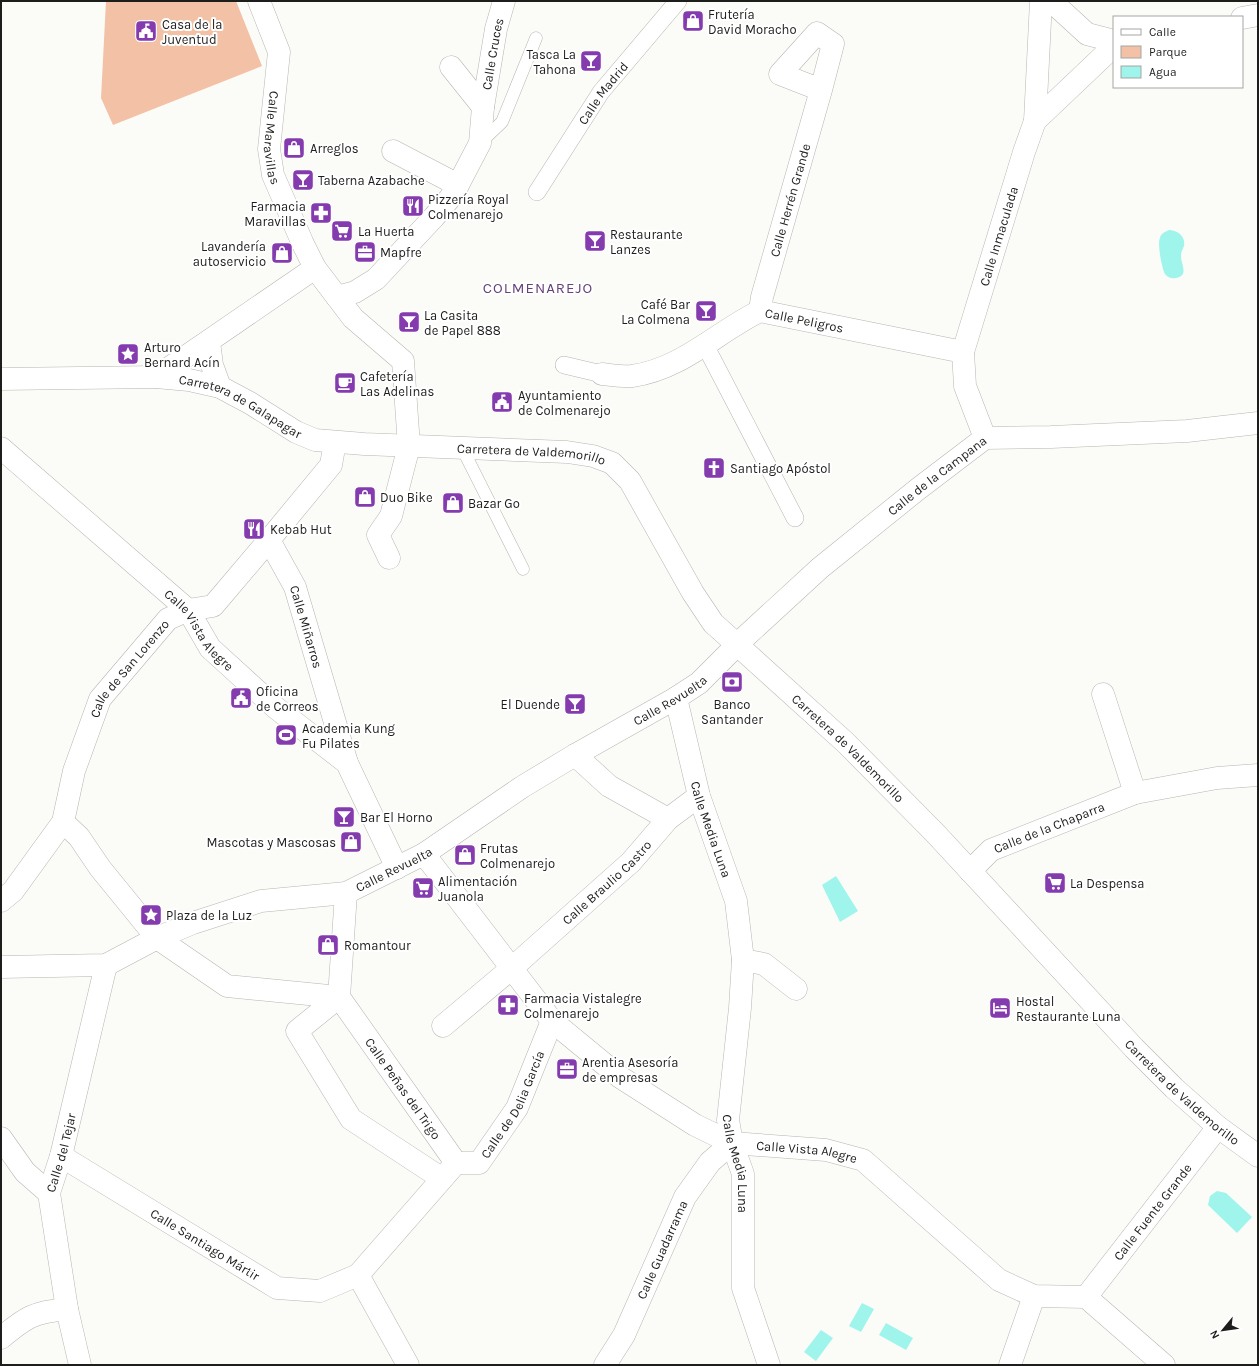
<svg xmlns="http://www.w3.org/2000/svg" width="1259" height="1366" font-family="Karla,sans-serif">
<rect width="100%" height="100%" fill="#fbfcf7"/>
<path fill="#f3c2a6" d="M106 1H236L262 66 113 125 101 98Z"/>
<path fill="#9ff4eb" d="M1169 230C1177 230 1186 236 1184 246 1183 249 1181 251 1181 255 1180 263 1190 275 1176 278 1172 279 1168 278 1165 274 1162 269 1157 243 1160 238 1161 233 1165 232 1169 230Z
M836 876 858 911 840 922 822 885Z
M1217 1191 1226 1193 1252 1217 1237 1233 1208 1205 1210 1196Z
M862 1303 874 1309 861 1332 849 1326Z
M886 1323 913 1338 906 1350 879 1335Z
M821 1330 833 1338 816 1361 804 1352Z"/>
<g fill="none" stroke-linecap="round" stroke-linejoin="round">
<g stroke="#b5b7b2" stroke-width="13">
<path id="service" d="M481 142 502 122 536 38
M462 448 523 569"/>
</g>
<g stroke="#b5b7b2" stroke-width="18">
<g id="pedestrian">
<path id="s1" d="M537 192 601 92 678 1"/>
<path d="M705 345 795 518"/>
<path d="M564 365 602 374"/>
</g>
</g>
<g stroke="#b5b7b2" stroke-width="23">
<g id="minor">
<path id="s2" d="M259 1 279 52 269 149 273 175 303 244 315 268 353 318 403 361 409 446 391 516 378 535 389 558"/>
<path d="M1051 1 1087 34 1114 41"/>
<path d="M1242 18 1258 15"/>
<path d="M451 67 483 107"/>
<path d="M1035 121 1114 46"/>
<path d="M393 151 458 185"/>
<path id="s3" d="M337 297 355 292 376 279 434 217 450 198 458 185 480 143 483 107 496 29 504 1"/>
<path id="s4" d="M760 311 762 297 821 90 833 44 817 33 780 74 821 90"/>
<path d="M209 342 212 365 220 387"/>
<path id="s5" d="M602 374C611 375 623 377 632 376 682 369 717 332 760 311L963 352"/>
<path d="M156 377 315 268"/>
<path id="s6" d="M985 438 965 386 963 352 1024 152 1035 121 1041 1"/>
<path id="s7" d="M1 448 188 610 210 648 276 708 347 763 397 868"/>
<path id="s8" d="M269 540 295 587 347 763"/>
<path d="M1103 694 1135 793"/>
<path id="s9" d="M676 698 699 796 736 901 743 960 740 1008 728 1120 732 1143 743 1174V1288L769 1365"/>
<path d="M575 755 609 786 668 819"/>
<path d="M63 822 79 837 100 868 157 938 227 986 339 997"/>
<path id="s10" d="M424 854 552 1021 620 1077 695 1125 732 1143 826 1150 863 1160 999 1280 1034 1296 1086 1297 1164 1365"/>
<path id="s11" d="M970 871 991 850 1135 793 1217 778 1258 775"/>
<path id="s12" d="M346 893 339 997 456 1163 358 1275 408 1365"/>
<path id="s13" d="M1 901 13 891 63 822 74 771 100 699 168 619 188 610 213 606 269 540 331 465 335 442"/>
<path d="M743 960 764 964 796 989"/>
<path id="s14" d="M1 967 106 965 157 938 193 923 261 901 346 893 424 854 522 787 575 755 676 698 699 683 746 636 820 568 918 489 985 438 1051 437 1187 431 1258 423"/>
<path d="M339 997 297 1031 351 1119 441 1178"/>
<path id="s15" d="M443 1026 512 968 631 862 668 819 699 796"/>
<path d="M1 1138 25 1172 49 1193"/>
<path id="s16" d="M61 1156 277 1288 320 1291 358 1275"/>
<path id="s17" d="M456 1163H479L517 1108 552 1021"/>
<path id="s18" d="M1086 1297 1218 1127"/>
<path d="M1 1338C26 1317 34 1312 67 1309"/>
<path id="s19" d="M80 1365 67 1309 49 1193 61 1156 106 965"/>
<path id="s20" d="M605 1365 624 1335 685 1197 710 1162 732 1143"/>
<path d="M1010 1365 1034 1296"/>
</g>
</g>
<g stroke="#b5b7b2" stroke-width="23">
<g id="primary">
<path id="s21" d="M1 379 156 377 189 380 220 387 250 403 296 432 315 440 364 444 567 452 593 456 612 463 630 481 693 593 713 623 846 743 935 833 1134 1048 1174 1088 1218 1127 1258 1156"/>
</g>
</g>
<use href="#service" stroke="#fff" stroke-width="12"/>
<use href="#pedestrian" stroke="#fff" stroke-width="17"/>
<use href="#minor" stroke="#fff" stroke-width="22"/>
<use href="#primary" stroke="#fff" stroke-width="22"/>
</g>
<defs>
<g id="shop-square" transform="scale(1.15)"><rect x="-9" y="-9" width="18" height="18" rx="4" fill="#843bae" stroke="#fff"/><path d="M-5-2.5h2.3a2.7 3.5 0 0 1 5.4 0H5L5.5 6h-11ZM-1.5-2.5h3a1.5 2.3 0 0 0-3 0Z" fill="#fff"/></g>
<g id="civic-square" transform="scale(1.15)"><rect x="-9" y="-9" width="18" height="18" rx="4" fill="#843bae" stroke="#fff"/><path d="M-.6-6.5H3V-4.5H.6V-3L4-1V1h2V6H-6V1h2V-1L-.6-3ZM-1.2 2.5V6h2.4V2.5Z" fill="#fff"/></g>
<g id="bar-square" transform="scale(1.15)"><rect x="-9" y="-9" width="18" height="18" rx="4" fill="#843bae" stroke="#fff"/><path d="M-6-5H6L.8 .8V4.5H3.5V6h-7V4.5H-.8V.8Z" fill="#fff"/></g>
<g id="restaurant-square" transform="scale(1.15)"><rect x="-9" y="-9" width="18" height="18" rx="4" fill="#843bae" stroke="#fff"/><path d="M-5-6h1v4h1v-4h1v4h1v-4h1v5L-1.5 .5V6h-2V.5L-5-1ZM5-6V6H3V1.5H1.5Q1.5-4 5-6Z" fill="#fff"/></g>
<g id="pharmacy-square" transform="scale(1.15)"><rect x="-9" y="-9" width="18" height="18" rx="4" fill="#843bae" stroke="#fff"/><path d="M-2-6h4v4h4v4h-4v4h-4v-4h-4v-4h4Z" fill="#fff"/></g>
<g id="supermarket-square" transform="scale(1.15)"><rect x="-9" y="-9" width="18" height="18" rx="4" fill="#843bae" stroke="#fff"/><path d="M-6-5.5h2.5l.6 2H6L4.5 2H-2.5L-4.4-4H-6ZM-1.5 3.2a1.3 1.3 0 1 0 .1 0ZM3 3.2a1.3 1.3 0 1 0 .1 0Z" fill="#fff"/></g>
<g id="office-square" transform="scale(1.15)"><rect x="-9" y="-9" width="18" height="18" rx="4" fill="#843bae" stroke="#fff"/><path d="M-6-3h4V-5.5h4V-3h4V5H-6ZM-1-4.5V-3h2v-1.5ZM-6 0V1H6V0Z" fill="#fff"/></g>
<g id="sight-square" transform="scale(1.15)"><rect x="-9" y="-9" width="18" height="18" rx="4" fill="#843bae" stroke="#fff"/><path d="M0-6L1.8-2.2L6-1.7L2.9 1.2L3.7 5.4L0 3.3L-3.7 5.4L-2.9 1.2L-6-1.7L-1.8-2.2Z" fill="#fff"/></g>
<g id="cafe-square" transform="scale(1.15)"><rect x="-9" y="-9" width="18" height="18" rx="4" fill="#843bae" stroke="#fff"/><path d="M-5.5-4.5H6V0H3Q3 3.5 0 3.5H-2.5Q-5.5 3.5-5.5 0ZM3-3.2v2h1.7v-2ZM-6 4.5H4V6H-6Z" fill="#fff"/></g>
<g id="church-square" transform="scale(1.15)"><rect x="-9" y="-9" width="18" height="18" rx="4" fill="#843bae" stroke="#fff"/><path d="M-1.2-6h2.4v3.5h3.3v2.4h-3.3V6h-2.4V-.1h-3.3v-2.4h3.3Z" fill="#fff"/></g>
<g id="bank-square" transform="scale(1.15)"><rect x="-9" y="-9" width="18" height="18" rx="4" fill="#843bae" stroke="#fff"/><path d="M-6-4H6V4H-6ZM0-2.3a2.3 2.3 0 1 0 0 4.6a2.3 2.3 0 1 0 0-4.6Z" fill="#fff"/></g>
<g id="stadium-square" transform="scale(1.15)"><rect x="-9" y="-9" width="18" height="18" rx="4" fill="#843bae" stroke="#fff"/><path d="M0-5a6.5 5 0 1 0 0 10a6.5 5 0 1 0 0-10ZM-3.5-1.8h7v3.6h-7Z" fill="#fff"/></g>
<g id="hotel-square" transform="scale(1.15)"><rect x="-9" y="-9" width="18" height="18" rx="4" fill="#843bae" stroke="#fff"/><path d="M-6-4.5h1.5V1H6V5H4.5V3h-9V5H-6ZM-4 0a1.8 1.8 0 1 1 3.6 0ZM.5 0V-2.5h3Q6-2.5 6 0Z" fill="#fff"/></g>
</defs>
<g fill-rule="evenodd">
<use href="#shop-square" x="693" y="21"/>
<use href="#civic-square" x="146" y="31"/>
<use href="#bar-square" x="591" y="61"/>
<use href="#shop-square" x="294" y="148"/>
<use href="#bar-square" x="303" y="180"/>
<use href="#restaurant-square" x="413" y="206"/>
<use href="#pharmacy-square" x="321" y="213"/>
<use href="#supermarket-square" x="342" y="231"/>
<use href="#bar-square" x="595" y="241"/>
<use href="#office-square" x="365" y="252"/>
<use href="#shop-square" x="282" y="253"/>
<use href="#bar-square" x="706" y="311"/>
<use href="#bar-square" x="409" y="322"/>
<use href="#sight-square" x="128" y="354"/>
<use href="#cafe-square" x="345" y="383"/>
<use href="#civic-square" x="502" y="402"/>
<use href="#church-square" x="714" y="468"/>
<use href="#shop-square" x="365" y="497"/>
<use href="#shop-square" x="453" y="503"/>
<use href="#restaurant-square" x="254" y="529"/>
<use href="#bank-square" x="732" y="682"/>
<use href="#civic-square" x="241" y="698"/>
<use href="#bar-square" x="575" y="704"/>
<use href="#stadium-square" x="286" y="735"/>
<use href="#bar-square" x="344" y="817"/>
<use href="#shop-square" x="351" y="842"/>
<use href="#shop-square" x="465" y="855"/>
<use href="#supermarket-square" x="1055" y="883"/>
<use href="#supermarket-square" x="423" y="888"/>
<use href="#sight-square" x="151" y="915"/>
<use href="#shop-square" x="328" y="945"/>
<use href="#pharmacy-square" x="508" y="1005"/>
<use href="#hotel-square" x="1000" y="1008"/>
<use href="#office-square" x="567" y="1069"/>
</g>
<g text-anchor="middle" stroke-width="4" stroke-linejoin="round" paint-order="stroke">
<g font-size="13" fill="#1d1e1c" stroke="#fff" text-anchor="start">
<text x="708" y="19">Frutería<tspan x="708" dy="15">David Moracho</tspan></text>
<text x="162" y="29">Casa de la<tspan x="162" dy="15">Juventud</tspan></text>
<text x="576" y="59" text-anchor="end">Tasca La<tspan x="576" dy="15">Tahona</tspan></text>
<text x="310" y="153">Arreglos</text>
<text x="318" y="185">Taberna Azabache</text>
<text x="428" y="204">Pizzería Royal<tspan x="428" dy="15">Colmenarejo</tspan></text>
<text x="306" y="211" text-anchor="end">Farmacia<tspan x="306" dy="15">Maravillas</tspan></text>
<text x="358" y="236">La Huerta</text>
<text x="610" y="239">Restaurante<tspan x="610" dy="15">Lanzes</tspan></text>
<text x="266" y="251" text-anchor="end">Lavandería<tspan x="266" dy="15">autoservicio</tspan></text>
<text x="380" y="257">Mapfre</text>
<text x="690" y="309" text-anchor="end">Café Bar<tspan x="690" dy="15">La Colmena</tspan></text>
<text x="424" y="320">La Casita<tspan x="424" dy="15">de Papel 888</tspan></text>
<text x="144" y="352">Arturo<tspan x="144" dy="15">Bernard Acín</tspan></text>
<text x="360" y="381">Cafetería<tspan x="360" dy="15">Las Adelinas</tspan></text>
<text x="518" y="400">Ayuntamiento<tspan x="518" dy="15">de Colmenarejo</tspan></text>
<text x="730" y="473">Santiago Apóstol</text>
<text x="380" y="502">Duo Bike</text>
<text x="468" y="508">Bazar Go</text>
<text x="270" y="534">Kebab Hut</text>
<text x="256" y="696">Oficina<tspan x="256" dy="15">de Correos</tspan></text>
<text x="560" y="709" text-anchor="end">El Duende</text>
<text x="732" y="709" text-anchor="middle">Banco<tspan x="732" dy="15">Santander</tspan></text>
<text x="302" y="733">Academia Kung<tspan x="302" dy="15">Fu Pilates</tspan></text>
<text x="360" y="822">Bar El Horno</text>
<text x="336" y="847" text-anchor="end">Mascotas y Mascosas</text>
<text x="480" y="853">Frutas<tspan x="480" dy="15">Colmenarejo</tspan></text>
<text x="438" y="886">Alimentación<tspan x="438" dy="15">Juanola</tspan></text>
<text x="1070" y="888">La Despensa</text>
<text x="166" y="920">Plaza de la Luz</text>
<text x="344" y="950">Romantour</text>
<text x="524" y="1003">Farmacia Vistalegre<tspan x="524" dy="15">Colmenarejo</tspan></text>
<text x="1016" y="1006">Hostal<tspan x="1016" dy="15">Restaurante Luna</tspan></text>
<text x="582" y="1067">Arentia Asesoría<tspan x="582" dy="15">de empresas</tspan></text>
</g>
<g font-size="13" fill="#1d1e1c" stroke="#fff">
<text dy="5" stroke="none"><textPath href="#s3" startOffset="306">Calle Cruces</textPath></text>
<text dy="5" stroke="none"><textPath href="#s1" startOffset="119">Calle Madrid</textPath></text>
<text dy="5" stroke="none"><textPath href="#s2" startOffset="141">Calle Maravillas</textPath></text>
<text dy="5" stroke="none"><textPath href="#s4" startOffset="115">Calle Herrén Grande</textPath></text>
<text dy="5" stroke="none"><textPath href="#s6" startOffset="211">Calle Inmaculada</textPath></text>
<text dy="5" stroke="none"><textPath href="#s5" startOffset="220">Calle Peligros</textPath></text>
<text dy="5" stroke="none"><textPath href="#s21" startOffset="246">Carretera de Galapagar</textPath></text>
<text dy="5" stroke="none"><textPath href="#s21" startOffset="546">Carretera de Valdemorillo</textPath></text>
<text dy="5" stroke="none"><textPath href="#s14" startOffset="1086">Calle de la Campana</textPath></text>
<text dy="5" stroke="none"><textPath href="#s8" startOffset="95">Calle Miñarros</textPath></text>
<text dy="5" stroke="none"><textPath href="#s7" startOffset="270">Calle Vista Alegre</textPath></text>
<text dy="5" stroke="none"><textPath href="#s13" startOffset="271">Calle de San Lorenzo</textPath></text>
<text dy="5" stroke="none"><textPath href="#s14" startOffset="736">Calle Revuelta</textPath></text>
<text dy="5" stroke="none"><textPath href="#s21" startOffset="1002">Carretera de Valdemorillo</textPath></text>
<text dy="5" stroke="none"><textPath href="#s11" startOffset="92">Calle de la Chaparra</textPath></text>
<text dy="5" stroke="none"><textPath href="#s9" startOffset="136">Calle Media Luna</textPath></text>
<text dy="5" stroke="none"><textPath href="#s14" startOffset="412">Calle Revuelta</textPath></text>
<text dy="5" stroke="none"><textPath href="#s15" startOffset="218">Calle Braulio Castro</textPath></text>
<text dy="5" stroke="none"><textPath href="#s12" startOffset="216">Calle Peñas del Trigo</textPath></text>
<text dy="5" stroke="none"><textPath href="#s21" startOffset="1482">Carretera de Valdemorillo</textPath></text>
<text dy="5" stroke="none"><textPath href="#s17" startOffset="91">Calle de Delia García</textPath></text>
<text dy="5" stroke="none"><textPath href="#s19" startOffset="217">Calle del Tejar</textPath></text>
<text dy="5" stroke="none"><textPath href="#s10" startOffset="504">Calle Vista Alegre</textPath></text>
<text dy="5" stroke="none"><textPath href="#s9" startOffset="477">Calle Media Luna</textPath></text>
<text dy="5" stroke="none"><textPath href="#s18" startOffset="108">Calle Fuente Grande</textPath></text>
<text dy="5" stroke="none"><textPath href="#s16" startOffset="169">Calle Santiago Mártir</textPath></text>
<text dy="5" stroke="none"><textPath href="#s20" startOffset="129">Calle Guadarrama</textPath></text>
</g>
<g font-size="15" letter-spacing="1" fill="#65427c" stroke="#fff">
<text x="538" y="293">COLMENAREJO</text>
</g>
</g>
<rect width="1259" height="1366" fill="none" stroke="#1d1e1c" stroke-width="4"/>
<rect x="1113" y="16" width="130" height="72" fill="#ffffff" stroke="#a5a5a4"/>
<rect x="1121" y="29" width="20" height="6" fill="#ffffff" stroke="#a5a5a4"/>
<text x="1149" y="36" font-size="12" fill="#1d1e1c">Calle</text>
<rect x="1121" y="46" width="20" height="12" fill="#f3c2a6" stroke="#a5a5a4"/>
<text x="1149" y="56" font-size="12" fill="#1d1e1c">Parque</text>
<rect x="1121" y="66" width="20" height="12" fill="#9ff4eb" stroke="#a5a5a4"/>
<text x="1149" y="76" font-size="12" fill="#1d1e1c">Agua</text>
<g transform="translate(1223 1330) rotate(241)" stroke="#ffffff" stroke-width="3" paint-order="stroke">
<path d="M0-3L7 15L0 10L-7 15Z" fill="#1d1e1c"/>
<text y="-6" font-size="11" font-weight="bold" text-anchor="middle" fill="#1d1e1c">N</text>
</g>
</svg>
